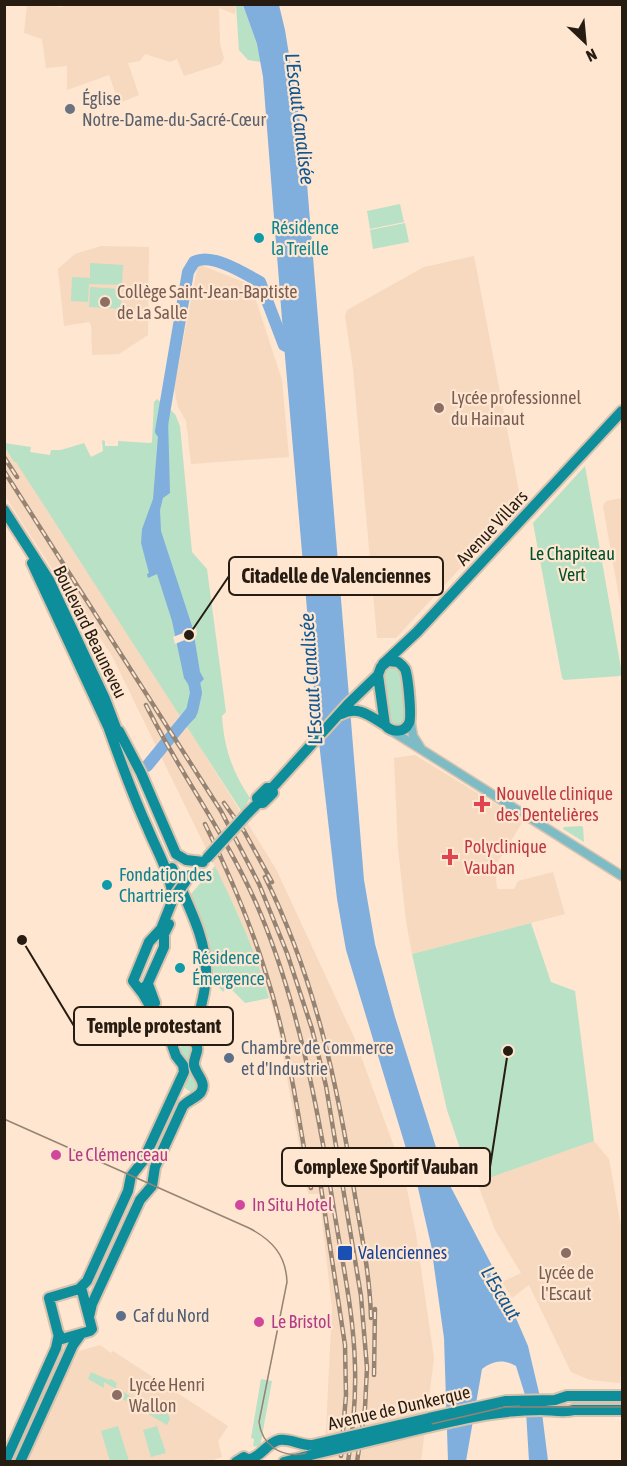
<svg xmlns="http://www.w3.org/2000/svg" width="627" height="1466" font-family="'Asap Condensed',sans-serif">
<rect width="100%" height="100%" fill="#fee6d0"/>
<path fill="#f6d9bf" d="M64 4H236V5L235 14 219 8 220 44 224 58 221 64 184 76 177 59 170 62 145 54 140 61 128 63 139 95 119 103 109 75 67 90V66L46 68 42 39 24 33 27 5 63 7Z
M101 246 149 247 148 335 119 354 92 355 91 325 89 322 64 326 58 269 75 254Z
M474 256 521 502 396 638H377L353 369 345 316 347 310 424 267Z
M198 264 251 285 282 380 289 457 191 464 186 421 178 407 174 388Z
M4 448 14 462 16 461 138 647 276 869 354 1037 404 1174 416 1234 434 1358 421 1461H319L326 1430 332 1308 319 1194H308L277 1023 263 976 237 912 112 656 85 615 62 584 5 496Z
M622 498V614L603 506 606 501Z
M415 755 523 821 495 867 497 889H514L518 881 553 872 565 914 412 954 406 921 398 848 394 758Z
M594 1141 609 1159 622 1232V1367L620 1383 590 1380 571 1372 529 1285 512 1298 502 1282 521 1273 495 1230 477 1182Z
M100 1345 111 1353 113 1351 228 1426 218 1441 222 1457 210 1461 24 1462 69 1364 73 1363 79 1351Z"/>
<path fill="#b9e1c6" d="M236 5H243L257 44 261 62 248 60 239 50Z
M400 204 404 222 370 229 367 211Z
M405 223 409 242 373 249 370 230Z
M90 263 123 265 122 285 89 284 88 302 71 301 72 277 90 278Z
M90 287 122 289 121 309 89 307Z
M157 399 175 414 180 426 192 552 207 569 226 712 222 716C224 747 232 772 250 798L242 812 16 462H14L5 448 4 443 31 447 30 452 50 455 51 450H61L84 443 91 457 103 451 102 440 105 441V446H118V441L150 443 152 442 154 402Z
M585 466 622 674 620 676 564 680 562 678 533 523Z
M391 665 401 668 406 719 400 727 388 724 382 674 384 668Z
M581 826 583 827 584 842 563 829 564 827Z
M215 866C236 909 256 952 269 998L245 1003 228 986 223 992 215 983 209 940 191 894Z
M531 923 551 982 575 991 594 1141 472 1184 447 1110 412 954Z
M185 1044 191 1048 189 1069 198 1084 196 1089 191 1092 185 1088 187 1076 180 1047Z
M91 1372 109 1380 111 1379 117 1383 116 1387 157 1413 164 1403 170 1419 167 1425 116 1395V1389L104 1382V1388L88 1379Z
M261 1379 272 1381 260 1447 253 1446 254 1439 251 1438Z
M118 1426 129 1461H110L101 1431Z
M157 1426 166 1453 151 1457 143 1430Z"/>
<path fill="#80afde" d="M243 5H279L285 30 304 147 364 880 375 944 395 1017 445 1176 500 1281 528 1346 540 1397 548 1461H529L525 1395 516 1366C504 1359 493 1360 482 1369L466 1461H448L444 1338 431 1245 418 1188 346 950 337 899 317 725 284 345 263 77 257 44Z
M166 407 167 408 166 413 168 417 170 493 163 498 160 510 161 531 193 629 200 672 204 679 196 687V693L198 694 196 717 187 726 181 716 192 704 193 687H190L184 678 172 621 157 574 148 578 147 574 149 573 141 543 142 529 153 499 159 423Z"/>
<path fill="#fee6d0" d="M196 628 197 635 175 644 173 637Z"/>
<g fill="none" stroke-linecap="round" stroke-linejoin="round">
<path stroke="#80afde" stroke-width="12" d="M161 431 188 272 194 262C211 252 244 273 260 282L284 345 297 351
M147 766 192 711 196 693 193 676"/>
<g stroke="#d7c2ae" stroke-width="11">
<path id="minor" d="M410 718 413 736 420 747
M392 731 622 876"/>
</g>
<g stroke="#d7c2ae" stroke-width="14">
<path id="major" d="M4 510 49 580 105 699 119 736
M32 563 111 733
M383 664 417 632 622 411
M341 714C358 705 370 716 385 725
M119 731 141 773 176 854 186 860 203 862
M272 788 348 704 378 675 381 667 388 661 398 662C402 665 403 666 405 669 408 676 412 717 409 723 404 734 391 732 385 725L378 675
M247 814 258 803H263L273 793 272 788H267L257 798 258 803
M172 868C186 902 208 939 206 977 205 998 197 1020 192 1040
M148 984 155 1003
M143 988 147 985 164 947V934L169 924
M79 1289 87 1281 128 1191 131 1176 143 1161 184 1072 183 1065 176 1056 171 1042 143 994 133 981 149 942 161 929 173 899C171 874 157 851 148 829 133 796 121 763 109 729
M79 1289 82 1291 92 1329 90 1331 62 1339 59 1337 49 1298Z
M89 1317 92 1304 140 1200 152 1186 155 1167 183 1106C188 1100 197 1098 201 1092 207 1082 196 1075 194 1065 193 1057 201 1050 195 1043 190 1037 184 1040 178 1038L167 1024
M429 1418 506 1401 555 1400 567 1396H622
M428 1427C466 1418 502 1410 541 1410 550 1410 567 1413 573 1410H622
M250 1459C262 1456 267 1443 279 1440 290 1438 301 1446 312 1445
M5 1462 56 1348 59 1334
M20 1462 73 1345 81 1334
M236 1462 244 1457 253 1462
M284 1462 311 1455"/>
</g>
<use href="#minor" stroke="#7dbcc4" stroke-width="8"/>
<use href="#major" stroke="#0e8e9b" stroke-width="10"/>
<path stroke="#958373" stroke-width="1.5" d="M4 1119 249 1228C272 1240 286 1255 287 1282L259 1422C262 1445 280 1457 302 1454L505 1407H622"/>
<g stroke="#958373" stroke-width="4.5">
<path id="rail" d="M4 457 17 477
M4 471 221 811 259 884 287 953 312 1029 326 1086 361 1296 367 1368 365 1408 357 1462
M146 705C179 772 225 833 256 903 297 997 318 1108 334 1210 342 1261 354 1314 355 1367 356 1399 353 1430 348 1462
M224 803 244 831 272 882
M205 824C229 873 251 924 267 977 289 1045 298 1117 311 1188
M265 877C315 978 338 1086 355 1196 362 1237 370 1277 371 1318
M317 1161 345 1345 346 1395 341 1456
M374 1375 375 1309"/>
</g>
<use href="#rail" stroke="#fee6d0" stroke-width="2" stroke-dasharray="7" stroke-linecap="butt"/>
<g stroke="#d7c2ae" stroke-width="14" stroke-linecap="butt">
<path id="major-bridge" d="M207 858 247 814
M173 899 190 875
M312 1445 429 1418
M311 1455 428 1427"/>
</g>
<use href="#major-bridge" stroke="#0e8e9b" stroke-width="10"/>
</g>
<circle fill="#6b7280" stroke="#fee6d0" stroke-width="2" cx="70" cy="109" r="6"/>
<g fill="#0f9aa8" stroke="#fee6d0" stroke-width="2">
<circle cx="259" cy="238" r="6"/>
<circle cx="107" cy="885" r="6"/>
<circle cx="180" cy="968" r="6"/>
</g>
<g fill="#8d6e63" stroke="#fee6d0" stroke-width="2">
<circle cx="105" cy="302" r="6"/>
<circle cx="439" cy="408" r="6"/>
<circle cx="566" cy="1253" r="6"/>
<circle cx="117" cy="1395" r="6"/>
</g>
<g fill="#e0444e" stroke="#fee6d0" stroke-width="2">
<path d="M479 795h6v6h6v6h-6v6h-6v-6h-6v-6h6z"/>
<path d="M447 848h6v6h6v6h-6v6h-6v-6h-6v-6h6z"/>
</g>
<g fill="#5c6f8a" stroke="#fee6d0" stroke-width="2">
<circle cx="229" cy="1058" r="6"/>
<circle cx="121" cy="1316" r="6"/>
</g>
<g fill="#d1479c" stroke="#fee6d0" stroke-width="2">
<circle cx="56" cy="1155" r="6"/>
<circle cx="240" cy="1205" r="6"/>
<circle cx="259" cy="1322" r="6"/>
</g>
<rect fill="#1a4fb4" stroke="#fee6d0" stroke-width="2" x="337" y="1245" width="16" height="16" rx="3"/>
<g text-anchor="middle" stroke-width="4.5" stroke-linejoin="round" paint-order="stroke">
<g font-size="18" fill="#5b616d" stroke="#fee6d0" text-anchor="start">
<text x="82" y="105">Église<tspan x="82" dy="21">Notre-Dame-du-Sacré-Cœur</tspan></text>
</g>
<g font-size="18" fill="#0d838f" stroke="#fee6d0" text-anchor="start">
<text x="271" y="234">Résidence<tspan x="271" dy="21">la Treille</tspan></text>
<text x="119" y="881">Fondation des<tspan x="119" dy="21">Chartriers</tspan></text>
<text x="192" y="964">Résidence<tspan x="192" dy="21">Émergence</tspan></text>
</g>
<g font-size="18" fill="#785e54" stroke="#fee6d0" text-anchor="start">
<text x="117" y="298">Collège Saint-Jean-Baptiste<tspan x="117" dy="21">de La Salle</tspan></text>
<text x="451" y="404">Lycée professionnel<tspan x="451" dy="21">du Hainaut</tspan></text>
<text x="566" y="1279" text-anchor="middle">Lycée de<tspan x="566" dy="21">l'Escaut</tspan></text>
<text x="129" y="1391">Lycée Henri<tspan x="129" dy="21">Wallon</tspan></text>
</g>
<g font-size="18" fill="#271c12" stroke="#fee6d0">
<text transform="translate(492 528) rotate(-47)" y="6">Avenue Villars</text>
<text transform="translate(90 632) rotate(64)" y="6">Boulevard Beauneveu</text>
<text transform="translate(399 1408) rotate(-13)" y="6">Avenue de Dunkerque</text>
</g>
<g font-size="18" fill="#00502c" stroke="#fee6d0">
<text x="572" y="560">Le Chapiteau<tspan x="572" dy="21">Vert</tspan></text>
</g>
<g font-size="18" fill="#be3a42" stroke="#fee6d0" text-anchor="start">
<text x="496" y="800">Nouvelle clinique<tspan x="496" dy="21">des Dentelières</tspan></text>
<text x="464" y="853">Polyclinique<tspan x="464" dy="21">Vauban</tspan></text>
</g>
<g font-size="18" fill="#4e5e75" stroke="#fee6d0" text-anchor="start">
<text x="241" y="1054">Chambre de Commerce<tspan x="241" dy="21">et d'Industrie</tspan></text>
<text x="133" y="1322">Caf du Nord</text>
</g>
<g font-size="18" fill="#b23c85" stroke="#fee6d0" text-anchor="start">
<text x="68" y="1161">Le Clémenceau</text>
<text x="252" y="1211">In Situ Hotel</text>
<text x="271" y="1328">Le Bristol</text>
</g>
<g font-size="18" fill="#164399" stroke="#fee6d0" text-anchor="start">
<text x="358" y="1259">Valenciennes</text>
</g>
<g font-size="20" font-style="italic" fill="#105791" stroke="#fee6d0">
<text transform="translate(300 119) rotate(83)" y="7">L'Escaut Canalisée</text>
<text transform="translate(311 679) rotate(-94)" y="7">L'Escaut Canalisée</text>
<text transform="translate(501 1293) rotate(59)" y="7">L'Escaut</text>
</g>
</g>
<path fill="none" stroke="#271c12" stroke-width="2" d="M189 635L229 576M22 940L74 1026M508 1051L490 1167"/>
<g fill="#271c12" stroke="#fee6d0" stroke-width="2">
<circle cx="189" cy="635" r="6"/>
<circle cx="22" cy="940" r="6"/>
<circle cx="508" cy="1051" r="6"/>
</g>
<g fill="#fee6d0" stroke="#271c12" stroke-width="2">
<rect x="229" y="557" width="214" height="38" rx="6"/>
<rect x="74" y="1007" width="159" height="38" rx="6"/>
<rect x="282" y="1148" width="208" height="38" rx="6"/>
</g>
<g font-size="20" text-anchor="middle" font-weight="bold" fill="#271c12">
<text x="336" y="583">Citadelle de Valenciennes</text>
<text x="154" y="1033">Temple protestant</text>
<text x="386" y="1174">Complexe Sportif Vauban</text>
</g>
<rect width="627" height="1466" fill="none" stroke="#271c12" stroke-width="12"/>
<g transform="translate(585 42) rotate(154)" stroke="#fee6d0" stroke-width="4.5" paint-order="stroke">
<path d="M0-4.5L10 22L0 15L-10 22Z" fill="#271c12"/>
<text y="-9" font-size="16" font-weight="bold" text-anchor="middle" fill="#271c12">N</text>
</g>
</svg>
